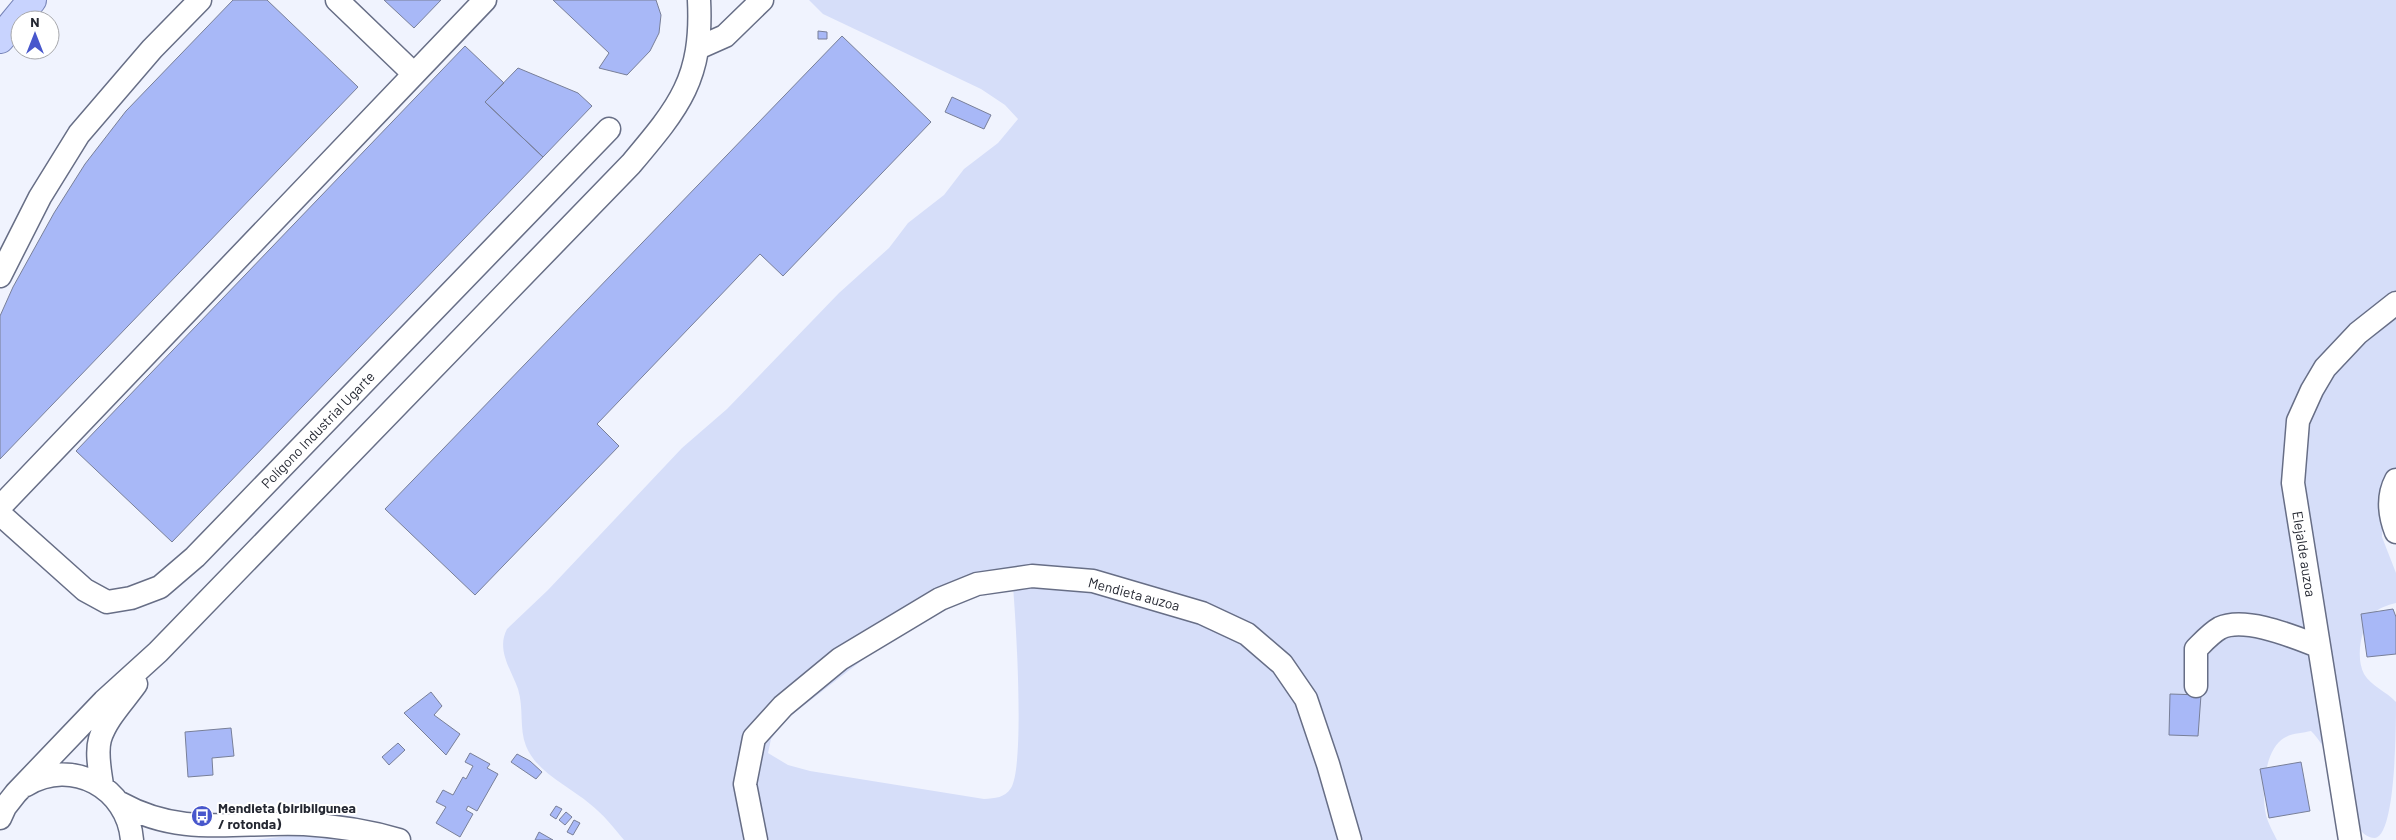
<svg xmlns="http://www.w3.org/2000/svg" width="2396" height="840" font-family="Barlow,sans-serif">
<rect width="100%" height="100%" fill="#f0f3fe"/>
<path fill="#d6def9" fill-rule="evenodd" d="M809 0H2396V481L2384 492 2382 537 2396 573V603C2388 605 2381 607 2375 612 2361 625 2355 657 2364 674 2371 686 2387 692 2396 702 2396 725 2396 835 2375 838 2367 838 2361 832 2357 825 2346 799 2331 750 2311 731 2303 733 2292 733 2284 738 2264 750 2261 794 2266 815 2268 823 2273 832 2277 840H624C614 828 603 814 590 804 569 786 537 773 526 746 519 728 524 708 518 689 511 669 496 650 507 629L548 590 682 448 727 409 839 293 889 248 908 223 944 195 964 169 998 143 1018 119 1005 105 981 89 823 14ZM999 586 1013 587C1016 620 1025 766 1011 788 1005 798 995 798 984 799L810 771 788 765 768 753 771 739 785 720 865 658 913 624 952 603Z
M304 834 364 840H253Z"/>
<path fill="#a8b8f7" stroke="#787f98" d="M233 0H267L358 87 0 459V316L13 287 54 213 85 164 126 111Z
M384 0H441L414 28Z
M553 0H656L661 15 659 33 650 51 627 75 599 68 609 53Z
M818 31 827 32V39H818Z
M842 36 931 122 783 276 760 254 597 424 619 446 475 595 385 509Z
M465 46 504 83 485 102 543 157 172 542 76 451Z
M518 68 578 93 592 106 543 157 485 102Z
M952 97 991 115 984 129 945 112Z
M2393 609 2396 617V654L2367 657 2361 614Z
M431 692 442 706 434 715 460 734 446 755 404 713Z
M2170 694 2201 695 2198 736 2169 735Z
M231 728 234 756 212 758 213 775 188 777 185 732Z
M398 743 405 750 389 765 382 757Z
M470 753 490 764 487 768 498 774 477 811 468 806 466 810 473 814 460 837 436 823 446 807 436 802 443 790 453 795 463 777 466 779 473 766 465 762Z
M517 754 530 761 542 772 536 779 511 762Z
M2301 762 2310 811 2269 818 2260 769Z
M556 806 562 809 556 819 550 815Z
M566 812 572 817 565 825 559 820Z
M574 820 580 823 573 835 567 832Z
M539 832 553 840H535Z"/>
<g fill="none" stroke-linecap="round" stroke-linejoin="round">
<g stroke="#676e86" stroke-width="25">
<path id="minor" d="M337 0 414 74
M698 48 725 36 762 0
M0 276 40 197 79 134 152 49 200 0
M2396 480C2387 497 2389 514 2396 532
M0 507 485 0
M0 514 85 590 107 602 131 598 160 587 195 557 609 129
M2196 686V649C2203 642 2211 633 2220 628 2245 616 2294 637 2318 646
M26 785C72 757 128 788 132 840
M102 785C100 771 96 753 100 739 106 719 124 701 136 684
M120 803C183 838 237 821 304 824 336 826 369 831 399 840
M0 818 5 807 16 793 104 701 158 652 631 164C679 107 703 79 699 0
M756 840 745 784 754 738 783 706 840 659 940 599 977 584 1032 576 1093 581 1202 613 1247 634 1282 664 1306 699 1328 764 1350 840
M2350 840 2293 483 2298 421 2312 390 2325 368 2358 333 2396 303"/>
</g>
<g stroke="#7784b7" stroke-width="30">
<path id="major" d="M0 39 32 0"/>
</g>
<use href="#minor" stroke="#fff" stroke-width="22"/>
<use href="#major" stroke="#c8d3fe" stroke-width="28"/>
</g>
<defs>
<g id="bus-disc" transform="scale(1.125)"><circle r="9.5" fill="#4857cc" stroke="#fff"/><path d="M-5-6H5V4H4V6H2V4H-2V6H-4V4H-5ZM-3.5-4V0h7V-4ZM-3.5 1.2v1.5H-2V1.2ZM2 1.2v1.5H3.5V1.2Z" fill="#fff"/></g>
</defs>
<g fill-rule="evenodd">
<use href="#bus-disc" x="202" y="816"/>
</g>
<g text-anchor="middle" stroke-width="4" stroke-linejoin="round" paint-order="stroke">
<g font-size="14" fill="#252832" stroke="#fff">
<text transform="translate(318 430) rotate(-46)" y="5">Polígono Industrial Ugarte</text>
<text transform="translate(2304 554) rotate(81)" y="5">Elejalde auzoa</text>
<text transform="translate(1134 594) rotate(15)" y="5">Mendieta auzoa</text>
</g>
<g font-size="14" font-weight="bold" fill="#252832" stroke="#fff" text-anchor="start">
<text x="218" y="813">Mendieta (biribilgunea<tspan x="218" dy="16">/ rotonda)</tspan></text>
</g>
</g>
<g transform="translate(35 35)"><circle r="24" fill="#ffffff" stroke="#a8a9ad"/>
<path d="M0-4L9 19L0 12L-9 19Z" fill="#4857cc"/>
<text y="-8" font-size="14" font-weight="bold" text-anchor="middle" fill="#252832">N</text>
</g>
</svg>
